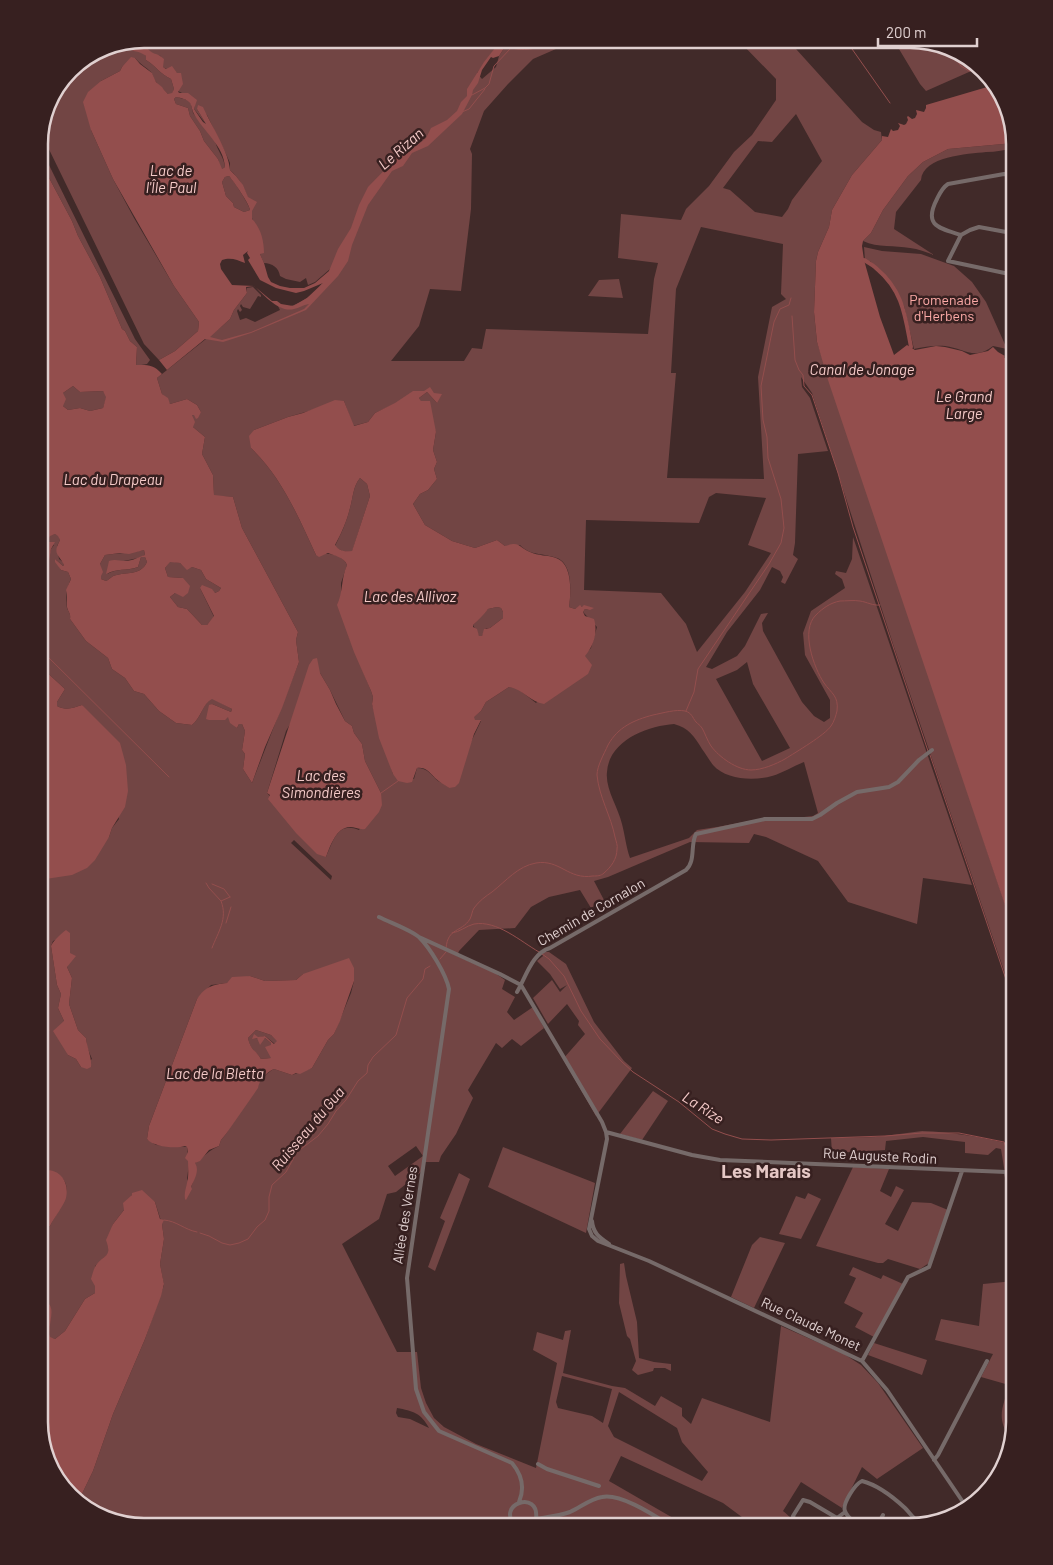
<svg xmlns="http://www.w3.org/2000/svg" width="1053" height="1565" font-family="Barlow,sans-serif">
<rect width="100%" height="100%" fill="#412a29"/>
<path fill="#724544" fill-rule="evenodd" d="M143 39H502L477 73 482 79 496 67 499 56 510 39H575L572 42 533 59 508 84 484 111 470 149 472 154 471 209 461 291 430 289 419 326 391 361H464L472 348 482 349 486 329 648 334 654 279 658 263 618 258 621 214 681 220 686 209 709 186 734 152 752 135 776 100V79L741 43 714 42 713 39H787L862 122 874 130 881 132 882 140 852 175 832 210 829 227 818 252 816 261 814 312 817 342 1014 931V1000L894 647 812 393 801 377 802 387 810 398 828 451 798 454 795 543 793 555 798 559 785 584 781 582 783 577 780 571 772 567 760 590 727 632 706 667 712 669 737 656 745 646 761 614 768 613 762 623 763 631 802 702 814 716 824 722 830 718V700L805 655 803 633 811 611 845 588 842 579 835 574 836 571 846 573 852 559 853 537 972 885 923 878 917 924 848 902 818 861 766 837 754 834 749 843 690 842 608 877 594 881 604 900 591 908 580 890 549 897 531 907 515 928 479 930 459 951 457 956 495 973 505 980 502 989 515 997 507 1012 514 1020 533 1007 544 1028 521 1046 512 1039 502 1048 496 1043 468 1090 473 1098 456 1134 441 1156 439 1162H423L421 1172 396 1192 387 1194 379 1219 342 1244 397 1352H417L421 1388 426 1403 434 1418 444 1427 476 1444 536 1468 557 1363 533 1350 537 1332 563 1340 565 1331 571 1330 563 1373 612 1386 625 1388 655 1406 661 1396 682 1408V1416L691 1424 702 1398 770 1422 781 1326 844 1354 861 1365 878 1383 923 1448 877 1479 862 1467 842 1508 801 1482 783 1511C790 1516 793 1522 800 1526H754L723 1503 621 1456 609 1481 680 1522 684 1526H137L91 1512 79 1500 93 1471 113 1414 145 1339 164 1285 160 1264 164 1239 162 1224 155 1202 132 1195 124 1210 113 1224 108 1254 95 1266V1293L85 1299 65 1331 55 1339 50 1338C46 1318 59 1307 39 1291V1237L43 1227 50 1226C56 1214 74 1191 63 1179 60 1175 54 1173 50 1170L39 1173V880L109 837 112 828 119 819 82 705C73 708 66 711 57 706V702L65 689 42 668 39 666V549L44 551 48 558 51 549 54 545 48 542 50 535 55 534 59 535 60 540 57 546 59 559 63 562 64 565 63 566 55 559 61 570 68 572 71 579C67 586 65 600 67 608 69 613 71 614 70 619L86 641 108 658 112 669 125 678 134 691 144 694 159 711 176 723 192 725C201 718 203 703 212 698L232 709 231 712 212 704 209 706 228 716 237 728 239 724H242L245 731 242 750 245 754 243 769 252 783 299 662 296 640 298 632 242 528 233 497 214 496 213 475 202 454 205 437 193 427 192 415 201 412 197 405 187 399 170 404 162 394 157 378 221 327 230 319 234 310 247 293V288L253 287 261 295V297L258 296 250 309 243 307 241 304 240 306 242 310 240 312 238 309 237 311 240 320 246 318 255 322 280 310 278 306C283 306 290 307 294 305 311 298 323 286 330 269L315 282 308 285 306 278 300 282 286 279 280 276C279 268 272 263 264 263 248 233 258 194 230 170V163L226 154 207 115 197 109 206 124 194 109 196 100 178 91 177 73 162 67 161 56C152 55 148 51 145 43L137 40ZM796 114 822 161 792 200 788 209 782 217 755 212 730 190 723 188 758 141 772 142ZM701 227 783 244 781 294 786 299 772 307 758 377 764 479 667 478 676 373H671L676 289ZM424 391 434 393 437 403 427 392 419 398 436 432 433 450 437 462 434 469 437 479 428 490 420 494 413 504 425 525 452 541 475 548 497 540 505 546 520 545C530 556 544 553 557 558 573 564 571 593 569 607L575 609 580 606 590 610 585 609 583 612 597 627 591 648 536 703 517 688 509 687 486 702 481 711 473 717 474 720 481 721 449 788C446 785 442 783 438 781 431 775 428 768 417 768L414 779 393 774 372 704 373 697 371 691 349 637 341 596V583L347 565C342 553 327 553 316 555 299 518 281 476 251 448L254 430 288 417 344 401 353 426 368 422 375 413ZM716 493 766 498 748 545 771 553 745 592 697 652 686 624 661 593 584 590 586 520 699 523 709 497ZM747 662 753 684 790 748 762 761 716 679 737 670ZM320 673 330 690 345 721 352 726 354 733 362 744 365 761 381 793 359 830C337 821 333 842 326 857L267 793 286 731ZM674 724C689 728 694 736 702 749 706 754 709 760 713 765 726 780 754 781 772 776 783 773 793 766 804 762L818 813 813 816 804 817 766 818 717 827 697 830 689 838 630 858C626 847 625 835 622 824 618 807 605 789 607 772 609 740 648 726 674 724ZM294 840 332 876 331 880 291 843ZM58 939 69 940 70 953 67 967 72 978 69 1004 78 1030 86 1038 87 1047 92 1059 81 1067 76 1059 68 1055 64 1021 58 1008 61 994 57 985 51 946 53 941ZM303 974 354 981 351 993 334 1034 328 1040 312 1068 292 1075 274 1069C258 1076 236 1118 226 1134L221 1140 219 1146C209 1150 204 1157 195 1163L194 1179 191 1187 187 1179 189 1164 187 1147 156 1145 147 1139 149 1126 197 999 211 985 227 983 250 976 265 981 296 980ZM416 1146 423 1156 395 1176 388 1166ZM562 1376 612 1389 603 1423 592 1416 558 1408 556 1402ZM619 1392 677 1428 682 1442 708 1472 702 1481 614 1437 608 1426ZM397 1408C413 1411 421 1413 429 1428L410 1419 398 1417 396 1413Z
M893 39H916L968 56 980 69 969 72 926 91 920 84Z
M132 41 128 42 131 50 141 51 146 56V60C157 67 159 73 171 79L174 89 172 94H168C164 91 161 87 157 83 154 80 153 75 151 72 146 67 140 64 135 58L122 67 120 71 101 81 91 130 113 179 134 218 174 286 199 322 198 331 175 351 159 360 144 344 42 135 41 127 47 103 70 69 104 47Z
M176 97 188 100 191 104 193 113 215 141C217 150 224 157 225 167L221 170 218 159 204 141 200 131 190 116 188 108 176 104 174 99Z
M1014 143V148C1005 150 996 152 986 152 968 154 923 156 921 180L896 212 894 229 934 255C926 252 918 249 910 248 895 245 878 248 863 241L871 233 883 210 908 176 923 162 948 149Z
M39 148 41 158 43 156 48 163 135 339 150 360 147 364 136 366 137 347 130 341 125 331 122 329 100 277 78 236 72 221 39 159Z
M229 176C234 181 249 204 250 210L244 212 234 207 233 203 226 196 222 182 225 177Z
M864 247 882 251 921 254 954 266 972 282 986 302 1007 349 993 346C975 361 963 348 945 346 935 345 924 347 914 349L904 306 889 281 870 261 868 262 865 260Z
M619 279 623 298 588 296 599 280Z
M73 386 80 392 103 391 107 396 103 408 90 411 80 408 68 410 63 406V393Z
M360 478 367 484 370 496 352 552C345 552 339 551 335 546 341 534 347 521 350 508 353 498 353 486 360 478Z
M144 550 145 555 138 558 124 561 107 574C117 568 128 571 138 567L141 557H145L147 562C141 575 129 572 117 575 113 575 110 579 106 581L101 579 100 564 105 555C118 553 131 553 144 550Z
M170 561 180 563 187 569 192 567 201 570 206 579 221 588 219 591 215 593 200 588 214 617 207 625H202L187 609 178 607 170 597 175 593 183 578 168 577 165 568Z
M497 607 501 608 503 612V618L490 628H486L482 636H479L473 625 488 609Z
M544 952H549L566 964 594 1022 624 1061 632 1068 596 1116 563 1059 585 1034 578 1025 579 1021 567 1004 548 1024 533 998 552 980 560 992 567 985 560 989 550 974 537 961 543 956 542 954Z
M256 1030 271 1035 278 1041 275 1044 265 1036 252 1039 257 1038 260 1041 265 1038 271 1043 272 1058 261 1059C255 1049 251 1052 248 1038Z
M653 1091 668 1101 642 1140 620 1134Z
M922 1131C952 1132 981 1137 1010 1144L1014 1137V1230L1001 1149 996 1148 988 1155 965 1153V1142L923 1137 886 1141 885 1150 832 1153 831 1138 877 1137Z
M503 1147 595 1183 586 1233 488 1187Z
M853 1167 889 1169 880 1191 891 1197 896 1186 904 1190 885 1224 898 1231 912 1202 931 1203 948 1210 929 1263 920 1269 888 1259 883 1263H878L816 1246Z
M459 1173 470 1179 435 1271 428 1267 445 1221 440 1218Z
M808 1193 821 1199 801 1239 779 1234 796 1196 805 1199Z
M760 1237 785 1243 754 1308 731 1297 752 1245Z
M624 1263 626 1276 637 1322 639 1358 654 1362 671 1364V1371L665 1368H654L653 1371 638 1375 632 1370 636 1361 630 1339 627 1336 619 1303 620 1264Z
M853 1267 881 1279 883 1275 903 1284 874 1337 855 1327 863 1313 844 1303 856 1278 849 1275Z
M1014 1281V1422L1010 1437C995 1418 1004 1405 1009 1385L981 1377 993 1354 935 1340 941 1319 979 1326 983 1284Z
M874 1343 927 1360 922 1375 868 1355Z"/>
<path fill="#934e4d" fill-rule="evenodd" d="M502 39H510L499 56 493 58 491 57 482 70 478 83 473 90 472 95 462 114 428 146 412 153 403 166 392 171 368 205 352 245 348 261 338 276 306 310 251 333 223 342 205 339 167 370 159 360 175 351 198 331 199 322 174 286 113 179 91 130 83 102 88 92 101 81 120 71 122 67 131 57 135 58 140 64 152 73 156 82 162 87 164 90 168 94 172 93 174 89 171 79C159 73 157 67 146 60V56C139 50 133 53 127 47L128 42 137 40 145 43C151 57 156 51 164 59L163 67 166 69 172 66 177 73H181L183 84 178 92 180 93H188L197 100 194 109 203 122 206 124 197 109 198 105 203 107C211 125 229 152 230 170L236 176 243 185 248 197 257 202 252 211V219C261 228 264 241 264 253L260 254 264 263 268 277 271 282 280 286 290 288H304L315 283 329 271 338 249 351 228 359 205 368 187 409 145 420 143 426 138 431 128 447 120 457 111 461 102 467 96V89L484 62ZM176 97C181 98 187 99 190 103 192 106 192 111 194 114 203 131 224 146 225 167L222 169 218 159 204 141 200 131 190 116 188 108 176 104 174 99ZM229 176C234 182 249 203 250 210L244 212 234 207 233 203 226 196 222 182 225 177ZM248 251 247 253 250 258 248 260 260 280 276 288 296 293 304 291 323 283 307 298 293 306 281 304 277 301H272L254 286 232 285 221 269 220 264 222 260C231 257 237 260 245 263L243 255ZM254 286C264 295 279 313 294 309 299 308 303 305 309 304L304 309 251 332 222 340 210 337 230 319 234 310 247 293 246 287Z
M994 85 1000 91 1014 143 948 149 923 162 908 176 883 210 871 233 863 241 862 246 864 260 880 317 894 355 907 345 915 350 936 346 945 347 962 351 970 355 988 351 993 347 998 352 1005 356 1004 357 1006 359H1008L1014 363 1012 365 1014 367V932L828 380 817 342 814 312 816 261 818 252 829 227 832 210 852 175 882 140V136L888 137 891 129 893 131 898 130 900 126 898 123 904 125 906 124 908 120 907 117 908 116 912 119 915 118 917 114 916 110 924 112 926 108V105Z
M39 159 72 221 78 236 100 277 122 329 125 331 130 341 137 347 136 365C148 365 153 364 162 374L157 378 162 394 168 398 170 404 187 399 197 405 201 412 198 418 196 419 194 415H192L195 422 193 427 205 437 202 454 213 475 214 495 233 497 242 528 298 632 296 640 299 662 282 708 265 747 252 783 243 769 245 754 242 750 245 731 242 724H239L237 728 230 723 228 717 225 720H209L206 719 209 705 212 704 231 712 232 709 212 699C203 703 201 718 192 725L176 723 159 711 144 694 134 691 125 678 112 669 108 658 86 641 70 619C71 613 68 612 67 607 66 601 68 595 66 590L71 579 68 572 61 570 55 562V559L63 566 64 565C59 554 52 555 60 540L58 536 55 534 50 536 48 542H55L51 549 49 561 45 559 44 551 39 549V545L44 547 47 545V542C42 539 39 537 39 531L45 528V524L39 523ZM73 386 80 392 103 391 106 397 103 408 90 411 80 408 68 410 63 406 66 399 63 393ZM144 550 145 555C138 557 133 561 125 561 118 561 117 559 109 561L106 574C117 568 127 571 138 567L141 557H145L147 562C141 575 129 572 117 575 113 575 110 579 106 581L101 579V576L103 572 100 564 105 555 120 553 129 554ZM170 562 180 563 187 570 192 567 201 570 206 579 221 588 219 591 215 593 212 589 202 585 200 588 214 616 207 625H202L187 609 178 607 170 597 175 593 183 597 188 593 190 586 183 578 168 577 165 568Z
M430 387 434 393 442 394 437 403 427 392 419 398 421 401H430L436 432 433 450 437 462 434 469 437 479 428 490 420 494 413 504 425 525 452 541 475 548 497 540 505 546C521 541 517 547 530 552 538 556 548 555 556 558 573 564 571 593 569 607L575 609 580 605 582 607 584 605 594 608 590 610 585 609 583 612 585 616 594 619C598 632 594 645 585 656L592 665 588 674 544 704C530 702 523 689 509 687L486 702 481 711 474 717 475 720H481L474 734 459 783 455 787 449 788C445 785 439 782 435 778 429 772 426 767 417 768L412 782 407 783 398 781 393 774 379 738 372 704 373 697 371 691 354 652 337 605C343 593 341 578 347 565 344 557 335 556 328 553L319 557 316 555C299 518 281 476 251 448L249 436 254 430 288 417 303 413 335 400 344 401 354 426 368 422 375 413 395 403 413 391H424ZM360 478 367 484 370 496 352 551C345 552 339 551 335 545 341 534 347 521 350 508 353 498 353 486 360 478ZM497 607 501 608 503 612V618L490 628 484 629 482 636H479L477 629 473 627V625C475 624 487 611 488 609Z
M317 658 320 673 330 690 336 704 345 721 352 726 354 733 362 744 365 761 381 793 382 805 379 812 365 829C359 830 355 827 350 827 336 827 330 847 326 857L317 854 296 833 268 799 270 795 267 793 309 665 313 659Z
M39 666 42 668 65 689 57 702V706C66 711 73 708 82 705L120 743 126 765 128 791 125 807 112 828 109 837 95 860 87 868 72 875 39 880Z
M66 930 70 933V953L76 956 67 967 72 978 69 1004 78 1030 86 1038C87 1048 92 1057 91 1067L87 1069 81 1067 76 1059 68 1055 53 1031 64 1021 58 1008 61 994 57 985 51 946C53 941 62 933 66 930Z
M349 958 354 968V981L340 1021 334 1034 328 1040 312 1068 300 1074 296 1073 292 1075 274 1069C267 1072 259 1080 258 1088L226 1134 221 1140 219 1146 209 1150 200 1161 195 1163C200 1171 194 1180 191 1187L192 1189 186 1200 185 1199C184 1192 186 1189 187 1183 189 1176 188 1168 188 1161L185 1158 188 1152 187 1147 185 1146C176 1149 153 1147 147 1139L149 1126 197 999C206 986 212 985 227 983L232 977 250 976 265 981 296 980 303 974ZM256 1030 271 1035 277 1041 274 1044 265 1036 258 1037 254 1034 252 1039 257 1038 260 1045 265 1038 271 1043V1045L265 1047 271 1058 261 1059C255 1049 251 1051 248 1038Z
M50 1170C63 1173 69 1184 66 1198 64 1205 54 1218 50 1226L43 1227 39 1237V1173Z
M142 1190 155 1202 160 1219 164 1220 162 1224 164 1239 160 1264 164 1284 161 1296 145 1339 113 1414 93 1471 79 1500 53 1474 39 1422V1291L46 1292C46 1301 49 1301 51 1308 53 1316 48 1326 50 1337L55 1339 65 1331 85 1299 95 1293V1286L91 1279C92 1276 93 1271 95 1267 102 1254 113 1259 106 1240L113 1224 124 1210 123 1203 132 1195V1193Z"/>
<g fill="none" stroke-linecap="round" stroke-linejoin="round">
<path stroke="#934e4d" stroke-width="1" d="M845 39 890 103
M949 50 961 66 969 71 979 69
M472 95 485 88 489 84 494 66 511 48C526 51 539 50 550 39
M462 112 469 109 485 89
M792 316 795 360 799 370 803 375 804 386 812 395 838 473 853 527 928 751
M39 648 169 777
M686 711 694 692 698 669 769 564 781 543 784 528 781 499 768 458 767 437 763 420 761 386 774 322 780 309 789 305 791 298
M930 755 1014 1003
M381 793 398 781
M206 883 209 888 221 901
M212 884 224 889 230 897
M39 913 42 931 47 935
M226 923 231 907
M452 933C460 932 466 926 474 924 497 920 520 941 539 952
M212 948C218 932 228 919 221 901L230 897
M446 948C448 927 461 933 470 919 472 915 472 911 474 908 479 901 486 896 492 892 506 881 518 866 536 863 560 859 568 880 593 876 597 876 601 876 604 873 611 867 617 859 617 849 618 846 616 841 615 837 611 816 599 797 597 775 597 766 604 754 608 745 618 727 634 720 653 715 663 713 676 709 685 711 692 713 692 717 696 722 698 724 700 725 702 728 705 733 707 740 711 746 719 757 737 770 751 770 762 770 776 764 785 759 796 752 825 735 831 726 834 722 836 715 837 711 839 696 831 693 824 683 814 668 800 630 816 615 823 608 830 603 840 601 846 601 854 600 860 601 867 602 873 606 880 605
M542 954 549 959 564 976 581 1011 600 1039 622 1062 633 1072 679 1102 712 1129 725 1134 742 1139 771 1140 885 1136 922 1133H959L1004 1142 1007 1151 1014 1188
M440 959 446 952
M39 1015 49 1030
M164 1220C177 1221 185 1230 197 1232
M200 1233 209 1236 222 1243 230 1245 239 1243 248 1239 257 1227 265 1220 269 1211V1197L272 1185 286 1172 297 1152 318 1136 328 1124 336 1111 346 1100 358 1081 367 1073 368 1065 373 1057 396 1035 407 998 423 979 425 969 430 966"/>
<path stroke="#934e4d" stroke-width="4" d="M864 260C869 263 873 265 877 269 903 291 905 316 911 347"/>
<path stroke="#766a69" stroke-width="4" d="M961 235C939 228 923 226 937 199 940 193 942 188 948 184L1004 174 1014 176
M1014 275 948 261 961 235 970 230 979 227 1006 232 1014 229
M379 917C391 923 409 929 419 937 430 948 446 974 449 989L407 1278 416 1389 424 1412 439 1431 512 1463C522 1475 525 1488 519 1502
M419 937 500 974 521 985 602 1122 606 1132 607 1139 589 1229 592 1236 598 1241 649 1261 862 1361 887 1390 967 1508
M517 992C526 977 532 953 550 948L686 870C696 861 690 845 696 834L765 819H812L820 815 837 803 857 792 889 787 898 782 919 760 932 750
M606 1132 692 1155 720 1160 1006 1172 1014 1217
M592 1221C593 1233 599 1237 609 1244
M862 1361 908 1277 929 1267 962 1171
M934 1460 938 1455 987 1361
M538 1464 547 1469 599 1486
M536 1519C548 1517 559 1516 570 1512 581 1507 590 1499 602 1497 621 1493 655 1516 671 1526
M516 1526C494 1505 540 1488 536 1519L531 1526
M803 1526 795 1521 793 1516 803 1500 810 1502 837 1518
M833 1526 837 1518 845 1512
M858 1526C854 1522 846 1516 845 1511 842 1504 855 1484 862 1481 878 1485 892 1496 905 1508 911 1514 914 1521 923 1523
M877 1526 883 1515"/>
</g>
<g text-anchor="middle" stroke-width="5" stroke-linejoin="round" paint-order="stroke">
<g font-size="14" fill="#feaba8" stroke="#372020">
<text x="944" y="305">Promenade<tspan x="944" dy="16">d'Herbens</tspan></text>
</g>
<g font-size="14" fill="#e0d0d0" stroke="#372020">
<text transform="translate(591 912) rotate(-30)" y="5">Chemin de Cornalon</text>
<text transform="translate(880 1156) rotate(3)" y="5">Rue Auguste Rodin</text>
<text transform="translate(405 1215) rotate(-81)" y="5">Allée des Vernes</text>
<text transform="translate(811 1324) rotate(25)" y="5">Rue Claude Monet</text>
</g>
<g font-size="15" font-style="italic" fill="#f5cac8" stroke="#372020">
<text transform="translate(401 149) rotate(-41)" y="5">Le Rizan</text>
<text x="171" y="176">Lac de<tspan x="171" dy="17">l'Île Paul</tspan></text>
<text x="862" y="375">Canal de Jonage</text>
<text x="964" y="402">Le Grand<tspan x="964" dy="17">Large</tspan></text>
<text x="113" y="485">Lac du Drapeau</text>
<text x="410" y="602">Lac des Allivoz</text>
<text x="321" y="781">Lac des<tspan x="321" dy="17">Simondières</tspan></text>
<text x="215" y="1079">Lac de la Bletta</text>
<text transform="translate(703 1108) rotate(33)" y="5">La Rize</text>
<text transform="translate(308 1129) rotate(-50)" y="5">Ruisseau du Gua</text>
</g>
<g font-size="19" font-weight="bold" fill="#e5c7c5" stroke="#372020">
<text x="766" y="1178">Les Marais</text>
</g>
</g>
<path d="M0 0H1053V1565H0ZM144 48H910A96 96 0 0 1 1006 144V1422A96 96 0 0 1 910 1518H144A96 96 0 0 1 48 1422V144A96 96 0 0 1 144 48Z" fill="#372020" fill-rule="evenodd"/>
<path fill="none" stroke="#e0d0d0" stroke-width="2.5" d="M144 48H910A96 96 0 0 1 1006 144V1422A96 96 0 0 1 910 1518H144A96 96 0 0 1 48 1422V144A96 96 0 0 1 144 48Z"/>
<path d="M878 38v8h99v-8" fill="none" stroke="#e0d0d0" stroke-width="2.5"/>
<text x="886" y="38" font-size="15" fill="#e0d0d0" stroke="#372020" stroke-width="4" paint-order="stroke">200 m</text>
</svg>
